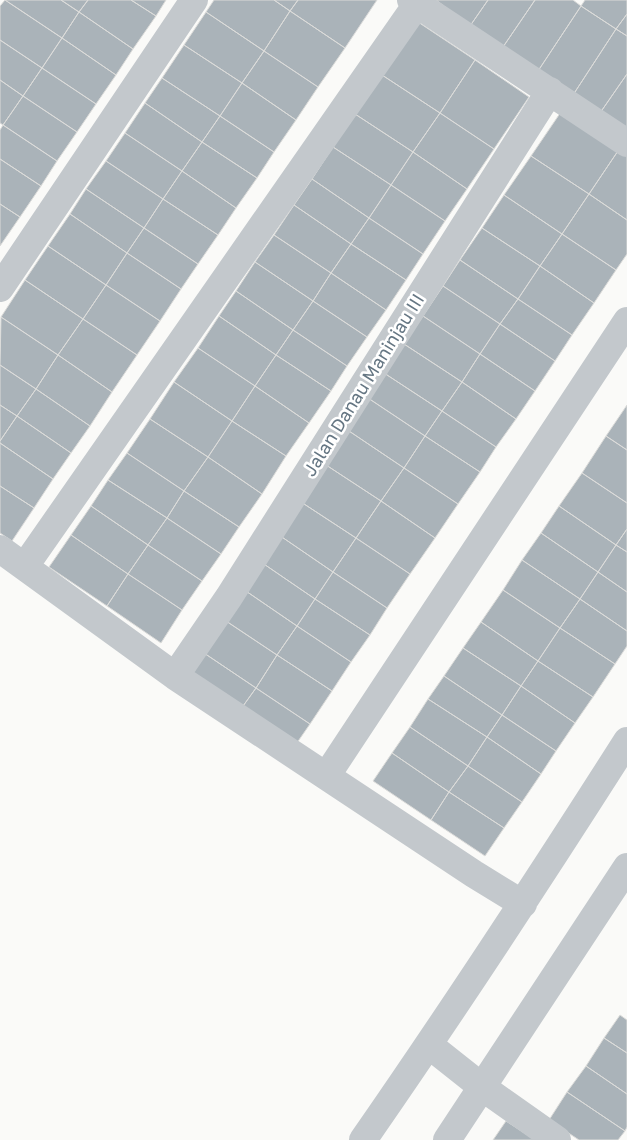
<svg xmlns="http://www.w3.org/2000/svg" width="627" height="1140" font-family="'Golos Text',sans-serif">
<rect width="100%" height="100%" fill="#fafaf8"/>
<path fill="#aab3b9" stroke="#dcdcda" d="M5 0H61L79 12 62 38Z
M5 0 62 38 42 68 0 40V6Z
M61 0H88L79 12Z
M88 0H131L156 16 133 49 79 12Z
M131 0H166L156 16Z
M214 0H274L290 11 264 51 206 12Z
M274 0H298L290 11Z
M298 0H377L345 48 290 11Z
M436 0H488L470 26Z
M488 0H535L503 47 470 26Z
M535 0H573L581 6 538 71 503 47Z
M585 0H627V14L616 29 581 6Z
M581 6 616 29 573 95 538 71Z
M290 11 345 48 318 87 264 51Z
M79 12 133 49 116 75 62 38Z
M206 12 264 51 242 83 184 45Z
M627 14V36L616 29Z
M418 22 475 60 440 113 382 75Z
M616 29 627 36V74L600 113 573 95Z
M62 38 116 75 96 104 42 68Z
M0 40 42 68 23 96 0 80Z
M184 45 242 83 220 116 162 78Z
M264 51 318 87 296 120 242 83Z
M475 60 529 97 494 149 440 113Z
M42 68 96 104 77 132 23 96Z
M627 74V131L600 113Z
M382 75 440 113 413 152 355 114Z
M162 78 220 116 202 142 145 103Z
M0 80 23 96 3 125 0 123Z
M242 83 296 120 274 152 220 116Z
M23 96 77 132 57 161 3 125Z
M145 103 202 142 182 171 125 133Z
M567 103 624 142 589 194 531 156Z
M440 113 494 149 467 189 413 152Z
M355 114 413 152 391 185 333 147Z
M220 116 274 152 257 178 202 142Z
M3 125 57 161 41 186 0 159V130Z
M125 133 182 171 163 199 106 161Z
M202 142 257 178 236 208 182 171Z
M624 142 627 144V220L589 194Z
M333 147 391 185 369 218 312 179Z
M413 152 467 189 445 221 391 185Z
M531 156 589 194 562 234 504 195Z
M0 159 41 186 20 217 0 204Z
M106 161 163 199 144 228 86 189Z
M182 171 236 208 218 235 163 199Z
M312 179 369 218 351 244 294 205Z
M391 185 445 221 423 254 369 218Z
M86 189 144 228 127 253 70 214Z
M589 194 627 220V254L616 270 562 234Z
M504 195 562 234 540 266 482 228Z
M163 199 218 235 198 264 144 228Z
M0 204 20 217 0 246Z
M294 205 351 244 331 273 274 235Z
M70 214 127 253 106 285 48 246Z
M369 218 423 254 406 280 351 244Z
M144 228 198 264 181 289 127 253Z
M482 228 540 266 518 299 460 260Z
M562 234 616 270 594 303 540 266Z
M274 235 331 273 313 301 255 262Z
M351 244 406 280 386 310 331 273Z
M48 246 106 285 83 319 25 280Z
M127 253 181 289 160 321 106 285Z
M460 260 518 299 500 324 443 286Z
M255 262 313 301 293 330 236 291Z
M540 266 594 303 572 335 518 299Z
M331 273 386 310 367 337 313 301Z
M25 280 83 319 58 355 1 317Z
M106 285 160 321 137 355 83 319Z
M443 286 500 324 480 354 423 316Z
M236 291 293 330 276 355 219 316Z
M518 299 572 335 555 361 500 324Z
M313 301 367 337 347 366 293 330Z
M219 316 276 355 255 386 198 348Z
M423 316 480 354 462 382 404 344Z
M1 317 58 355 36 389 0 365Z
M83 319 137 355 112 392 58 355Z
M500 324 555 361 535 391 480 354Z
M293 330 347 366 331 391 276 355Z
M404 344 462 382 442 411 384 373Z
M198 348 255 386 232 421 174 382Z
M480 354 535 391 516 419 462 382Z
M58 355 112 392 90 426 36 389Z
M276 355 331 391 309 423 255 386Z
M0 365 36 389 17 416 0 405Z
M384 373 442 411 425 436 368 398Z
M174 382 232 421 208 457 150 419Z
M462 382 516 419 496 447 442 411Z
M255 386 309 423 286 456 232 421Z
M36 389 90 426 71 453 17 416Z
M368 398 425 436 404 468 346 429Z
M0 405 17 416 0 441Z
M627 405V450L606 436Z
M442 411 496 447 480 472 425 436Z
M17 416 71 453 53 479 0 443V441Z
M150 419 208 457 184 491 127 453Z
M232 421 286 456 262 494 208 457Z
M346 429 404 468 381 501 323 463Z
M425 436 480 472 458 504 404 468Z
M606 436 627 450V503L582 473Z
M0 443 53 479 34 508 0 486Z
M127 453 184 491 167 518 108 480Z
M208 457 262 494 239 527 184 491Z
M323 463 381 501 356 538 298 500Z
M404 468 458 504 435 538 381 501Z
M582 473 627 503V529L616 545 559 506Z
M108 480 167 518 148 545 91 506Z
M0 486 34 508 12 541 0 533Z
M184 491 239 527 221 554 167 518Z
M298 500 356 538 333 572 276 533Z
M381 501 435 538 410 574 356 538Z
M91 506 148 545 128 574 71 535Z
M559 506 616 545 598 572 541 533Z
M167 518 221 554 202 581 148 545Z
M627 529V552L616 545Z
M276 533 333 572 315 599 258 560Z
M541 533 598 572 580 599 522 560Z
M71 535 128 574 107 606 49 567Z
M356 538 410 574 387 608 333 572Z
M148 545 202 581 182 610 128 574Z
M616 545 627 552V592L598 572Z
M258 560 315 599 297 626 240 587Z
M522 560 580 599 560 628 503 590Z
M333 572 387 608 370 635 315 599Z
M598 572 627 592V631L580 599Z
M128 574 182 610 161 643 107 606Z
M240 587 297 626 277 655 220 617Z
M503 590 560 628 538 661 481 622Z
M315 599 370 635 351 662 297 626Z
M580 599 627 631V646L615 664 560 628Z
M220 617 277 655 256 688 198 649Z
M481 622 538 661 521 686 463 648Z
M297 626 351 662 332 691 277 655Z
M560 628 615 664 593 697 538 661Z
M463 648 521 686 502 715 444 676Z
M198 649 256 688 238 713 180 675Z
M277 655 332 691 310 724 256 688Z
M538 661 593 697 575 723 521 686Z
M444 676 502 715 487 737 428 699Z
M521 686 575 723 556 751 502 715Z
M256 688 310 724 292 750 238 713Z
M428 699 487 737 468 766 410 727Z
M502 715 556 751 541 774 487 737Z
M410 727 468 766 449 792 392 753Z
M487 737 541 774 522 802 468 766Z
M392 753 449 792 431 820 373 781Z
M468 766 522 802 504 828 449 792Z
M449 792 504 828 485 856 431 820Z
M620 1015 627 1020V1053L604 1038Z
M604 1038 627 1053V1094L586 1066Z
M586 1066 627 1094V1127L625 1131 567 1092Z
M567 1092 625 1131 618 1140H579L549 1120Z
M506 1121 535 1140H493Z"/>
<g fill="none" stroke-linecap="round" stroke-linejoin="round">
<path stroke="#c3c8cc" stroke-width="28" d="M411 0 627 143
M0 288 194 0
M0 549 175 676 474 874 523 904
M25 566 417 4
M175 676 229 597 550 91
M327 775 627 321
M429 1045 482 1087 557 1140
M363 1140C454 1009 541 876 627 741
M447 1140 627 867"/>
</g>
<g text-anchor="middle" stroke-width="5" stroke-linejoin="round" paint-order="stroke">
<g font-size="18" fill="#657683" stroke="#fff">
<text transform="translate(364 385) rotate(-58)" y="6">Jalan Danau Maninjau III</text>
</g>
</g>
</svg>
